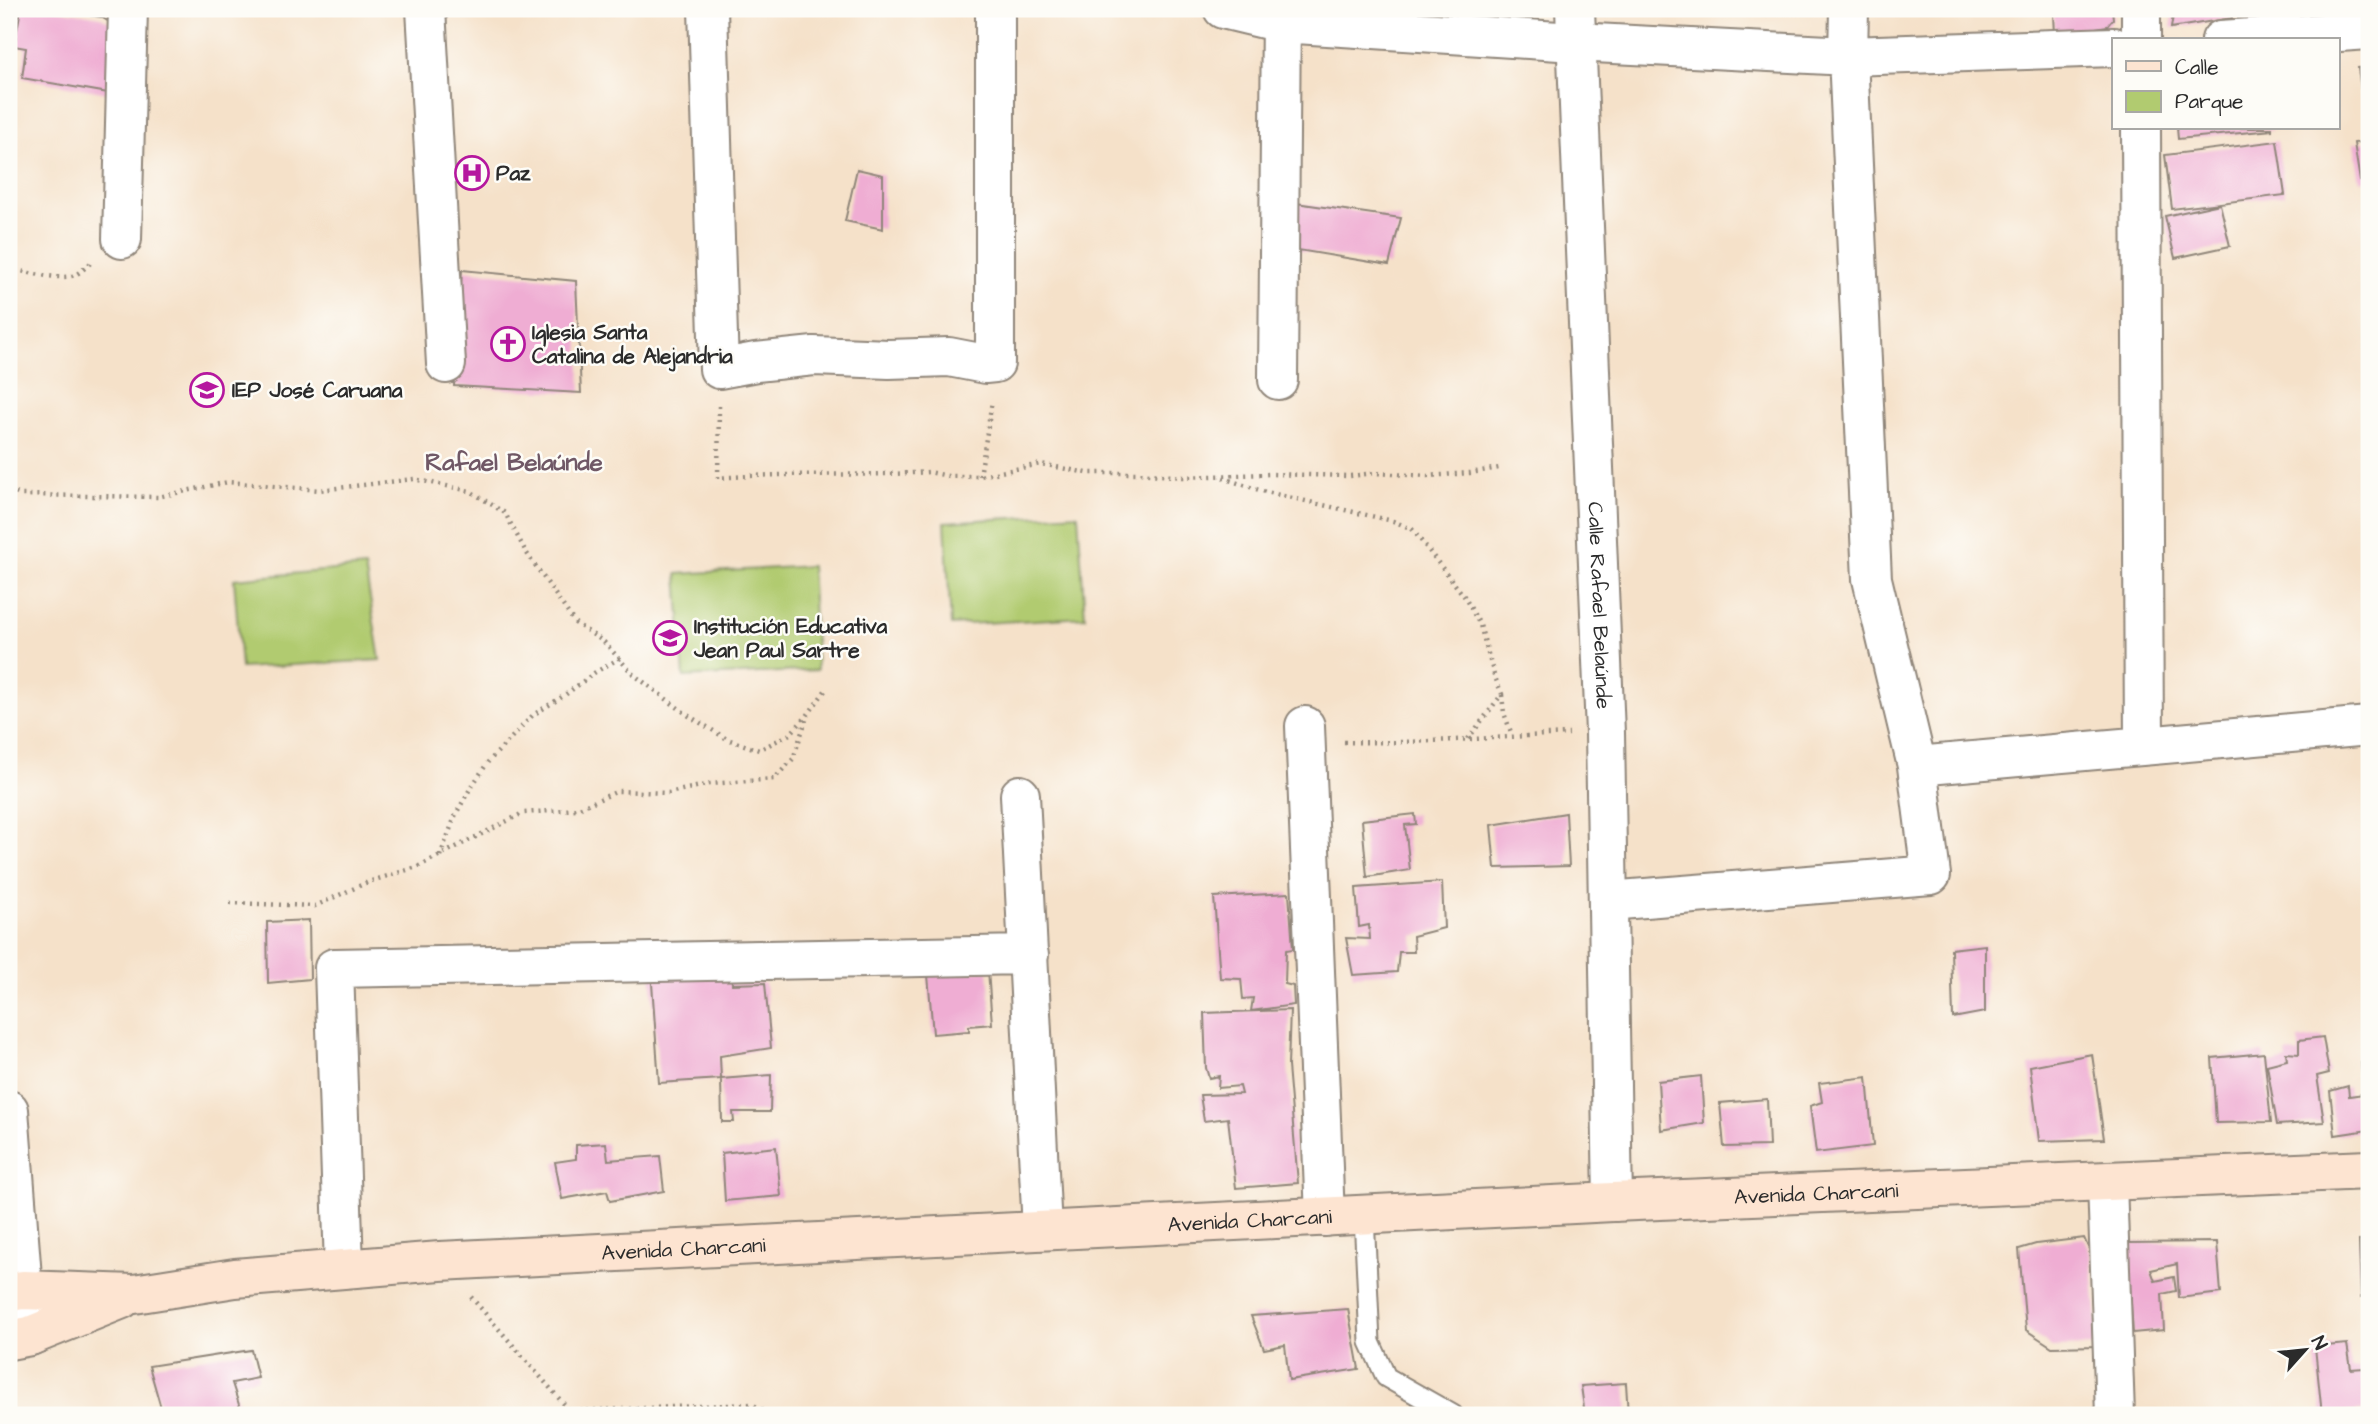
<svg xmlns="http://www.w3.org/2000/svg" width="2378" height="1424" font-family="'Architects Daughter',sans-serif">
<rect width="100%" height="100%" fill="#fdfcf7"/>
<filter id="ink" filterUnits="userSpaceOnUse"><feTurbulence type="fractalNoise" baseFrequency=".0143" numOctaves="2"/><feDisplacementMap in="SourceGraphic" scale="14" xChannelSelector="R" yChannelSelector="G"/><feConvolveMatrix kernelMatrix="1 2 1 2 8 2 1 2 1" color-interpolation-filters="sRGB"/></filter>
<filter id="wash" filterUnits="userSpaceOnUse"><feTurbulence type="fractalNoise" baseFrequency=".00686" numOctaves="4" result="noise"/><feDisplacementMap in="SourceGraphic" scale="28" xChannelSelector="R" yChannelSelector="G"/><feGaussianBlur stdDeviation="1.57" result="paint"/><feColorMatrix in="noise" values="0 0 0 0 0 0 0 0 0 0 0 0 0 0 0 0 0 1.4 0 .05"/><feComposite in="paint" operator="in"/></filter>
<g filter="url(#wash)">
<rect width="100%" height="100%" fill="#f5e1c9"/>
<path fill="#b1cb70" stroke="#6e7b4e" stroke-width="2" d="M1078 514 1085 617 951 625 945 522Z
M811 566 817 670 684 677 677 574Z
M365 567 380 660 241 668 234 579Z"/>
<g id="blocks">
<path fill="#efadd3" d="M21 9H53L101 17 114 25V94L22 78 26 48 14 46Z
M1470 9H1528L1529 12 1471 13Z
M2089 9H2112L2113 19 2107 26 2055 35 2054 14 2089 11Z
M2174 9H2231L2232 18 2171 28Z
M2369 67V105L2363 106 2358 68Z
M2177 128H2272V130L2178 139Z
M2277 141 2285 195 2172 209 2165 155Z
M2369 141V179L2360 181 2354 143Z
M857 169 883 175V229L845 221Z
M1296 203 1401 218 1389 265 1298 250Z
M2220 204 2230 246 2175 258 2165 216Z
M462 270 576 281 581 393 454 386Z
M1566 813 1569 866 1495 868 1491 825Z
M1415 814 1416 824 1405 825 1410 870 1367 877 1362 820Z
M1442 882 1444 928 1413 936 1414 952H1399L1397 972 1353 975 1346 938 1370 939 1369 925 1359 927 1356 888Z
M1289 893 1293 949 1286 950 1285 984 1293 986 1294 1005 1251 1011 1253 998 1243 999 1241 979 1220 978 1214 897Z
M309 920 310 979 268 983 267 922Z
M1985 945V1012L1953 1018 1951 949Z
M651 969H731L732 984 765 983 771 1048 720 1056 721 1079 659 1083Z
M988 970 992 1024 969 1026V1031L933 1034 928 975Z
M1290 1010 1288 1066 1298 1183 1236 1188 1228 1118 1204 1121 1200 1095 1242 1094 1240 1086 1218 1088 1219 1076 1209 1078 1206 1068 1204 1013Z
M2323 1037 2329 1073 2317 1076 2324 1122 2277 1125 2267 1065 2287 1060 2286 1053 2299 1054V1040Z
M2264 1053 2271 1122 2216 1123 2212 1058Z
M2092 1054 2104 1139 2039 1141 2030 1066Z
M2369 1062V1130L2335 1135 2330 1091 2348 1086 2349 1096 2364 1094 2361 1063Z
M771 1075 770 1112H733L734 1122H722L721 1079Z
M1701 1076 1704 1123 1661 1130 1658 1081Z
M1867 1077 1873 1146 1816 1153 1810 1106 1822 1102 1819 1083Z
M1767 1099 1769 1146 1724 1147 1720 1103Z
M606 1143 608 1160 660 1156 664 1191 610 1201 607 1191 562 1199 555 1162 576 1159V1145Z
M776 1147 781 1196 725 1201 722 1153Z
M2084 1238 2091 1254 2099 1346 2052 1347 2026 1330 2019 1249 2036 1244Z
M2369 1240V1298H2361L2359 1241Z
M2217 1242 2221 1293 2179 1298 2177 1264 2151 1270 2155 1281 2174 1277 2176 1291 2162 1294 2164 1330 2133 1333 2127 1243Z
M1348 1309 1359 1369 1289 1380 1285 1345 1264 1349 1251 1316Z
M2347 1344 2351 1369 2364 1368 2369 1410 2322 1415 2315 1347Z
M251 1350 258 1378 232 1383 241 1411 223 1415H163L149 1366Z
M1626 1383 1628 1415H1585L1581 1386Z"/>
</g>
</g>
<g filter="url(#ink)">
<use href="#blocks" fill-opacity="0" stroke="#90867a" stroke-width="2"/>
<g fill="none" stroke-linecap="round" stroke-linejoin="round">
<g stroke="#90867a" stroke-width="23">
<path id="service" d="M1364 1216 1370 1342 1386 1377 1453 1415"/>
</g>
<g stroke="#90867a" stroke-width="42">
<path id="minor" d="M426 9 446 364
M708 9 719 369 756 362 814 356 889 359 949 357 985 364 995 363V9
M1223 9 1281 23 1575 42 1848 56 2114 47
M2141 9V40
M2221 40 2369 30
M2141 128 2144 746
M122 239 128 9
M1278 380 1281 9
M1305 726 1325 1217
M1917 766 2369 726
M1020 795 1042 1230
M1608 901 1931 875 1917 766 1872 579 1848 56 1849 9
M9 1110 23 1290 30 1336
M2107 1182 2115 1415
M344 1267 334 968 1029 955"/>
</g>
<g stroke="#90867a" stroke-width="42">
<g id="tertiary">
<path id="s1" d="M1575 9 1605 733 1613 1202"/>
</g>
</g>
<g stroke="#90867a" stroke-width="42">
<g id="secondary">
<path id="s2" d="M9 1292 23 1290 134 1294 235 1278 440 1261 1613 1202 2369 1170"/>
<path d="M9 1340 30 1336 122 1299"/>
</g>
</g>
<path stroke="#90867a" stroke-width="4.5" stroke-dasharray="2 5" stroke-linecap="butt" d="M9 268C24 272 61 281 75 275 81 272 88 265 93 261
M719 406 718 478C789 472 859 477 929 472L948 476H980L1041 464 1087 473H1139L1183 477 1270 474 1350 476 1375 473 1427 476 1470 473 1499 468
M980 476 992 401
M1223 478 1262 491 1393 521 1412 529 1464 596 1480 625 1494 675 1502 694 1468 739
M9 491 22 495 158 497 228 482 320 490 414 479 470 491 505 513 526 552 575 623 604 642 633 674 689 716 727 739 759 750 790 734 807 716 827 688
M1502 695 1504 713 1512 735
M1344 742C1419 744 1494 737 1569 734
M440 856 456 814 470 789 488 762 533 715 565 695 594 673 620 658
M230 903 315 906 368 882 417 867 523 813 577 809 618 791 668 793 710 784 774 779 793 759 806 720
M471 1297 570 1411 752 1404 772 1415"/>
<use href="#service" stroke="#fff" stroke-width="19"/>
<use href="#minor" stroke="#fff" stroke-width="38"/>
<use href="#tertiary" stroke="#fff" stroke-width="38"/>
<use href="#secondary" stroke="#fde4d1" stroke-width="38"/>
</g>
</g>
<defs>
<g id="hospital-ring" transform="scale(1.75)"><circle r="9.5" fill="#fdfcf7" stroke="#b5179e" stroke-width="1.5"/><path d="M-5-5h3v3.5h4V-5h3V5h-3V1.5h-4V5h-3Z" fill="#b5179e"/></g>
<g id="church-ring" transform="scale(1.75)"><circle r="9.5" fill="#fdfcf7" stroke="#b5179e" stroke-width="1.5"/><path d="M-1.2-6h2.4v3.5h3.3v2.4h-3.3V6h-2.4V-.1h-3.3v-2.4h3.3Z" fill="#b5179e"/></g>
<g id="school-ring" transform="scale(1.75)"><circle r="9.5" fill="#fdfcf7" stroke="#b5179e" stroke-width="1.5"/><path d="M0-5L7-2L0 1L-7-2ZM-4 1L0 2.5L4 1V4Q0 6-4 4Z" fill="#b5179e"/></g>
</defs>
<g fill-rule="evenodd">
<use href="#hospital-ring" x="472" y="173"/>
<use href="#church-ring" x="508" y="344"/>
<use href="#school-ring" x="207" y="390"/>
<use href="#school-ring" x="670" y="638"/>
</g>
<g text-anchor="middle" stroke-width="5" stroke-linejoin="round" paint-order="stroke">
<g font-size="21" font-weight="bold" fill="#2b2b2b" stroke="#fdfcf7" text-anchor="start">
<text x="496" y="180">Paz</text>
<text x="532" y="339">Iglesia Santa<tspan x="532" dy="24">Catalina de Alejandria</tspan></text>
<text x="232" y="397">IEP José Caruana</text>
<text x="694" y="633">Institución Educativa<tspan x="694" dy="24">Jean Paul Sartre</tspan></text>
</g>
<g font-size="21" fill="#2b2b2b" stroke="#fdfcf7">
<text dy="7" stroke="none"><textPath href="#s1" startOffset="597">Calle Rafael Belaúnde</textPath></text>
<text dy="7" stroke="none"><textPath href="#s2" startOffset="1811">Avenida Charcani</textPath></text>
<text dy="7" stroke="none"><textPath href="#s2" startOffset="1244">Avenida Charcani</textPath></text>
<text dy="7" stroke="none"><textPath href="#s2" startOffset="677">Avenida Charcani</textPath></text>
</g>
<g font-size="24" font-weight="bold" fill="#705866" stroke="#fdfcf7">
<text x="514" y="470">Rafael Belaúnde</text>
</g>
</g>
<rect width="2378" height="1424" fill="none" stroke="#fdfcf7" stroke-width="35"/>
<rect x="2112" y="38" width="228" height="91" fill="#fdfcf7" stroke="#a9a8a5" stroke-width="2"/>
<rect x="2126" y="61" width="35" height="10" fill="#fde4d1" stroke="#a9a8a5" stroke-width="2"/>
<text x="2175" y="74" font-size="21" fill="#2b2b2b">Calle</text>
<rect x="2126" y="91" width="35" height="21" fill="#b1cb70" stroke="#a9a8a5" stroke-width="2"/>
<text x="2175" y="108" font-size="21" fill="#2b2b2b">Parque</text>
<g transform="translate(2305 1350) rotate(63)" stroke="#fdfcf7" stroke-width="5" paint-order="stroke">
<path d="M0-5L12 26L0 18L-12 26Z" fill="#2b2b2b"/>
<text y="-10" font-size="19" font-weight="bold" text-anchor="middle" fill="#2b2b2b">N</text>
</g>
</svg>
